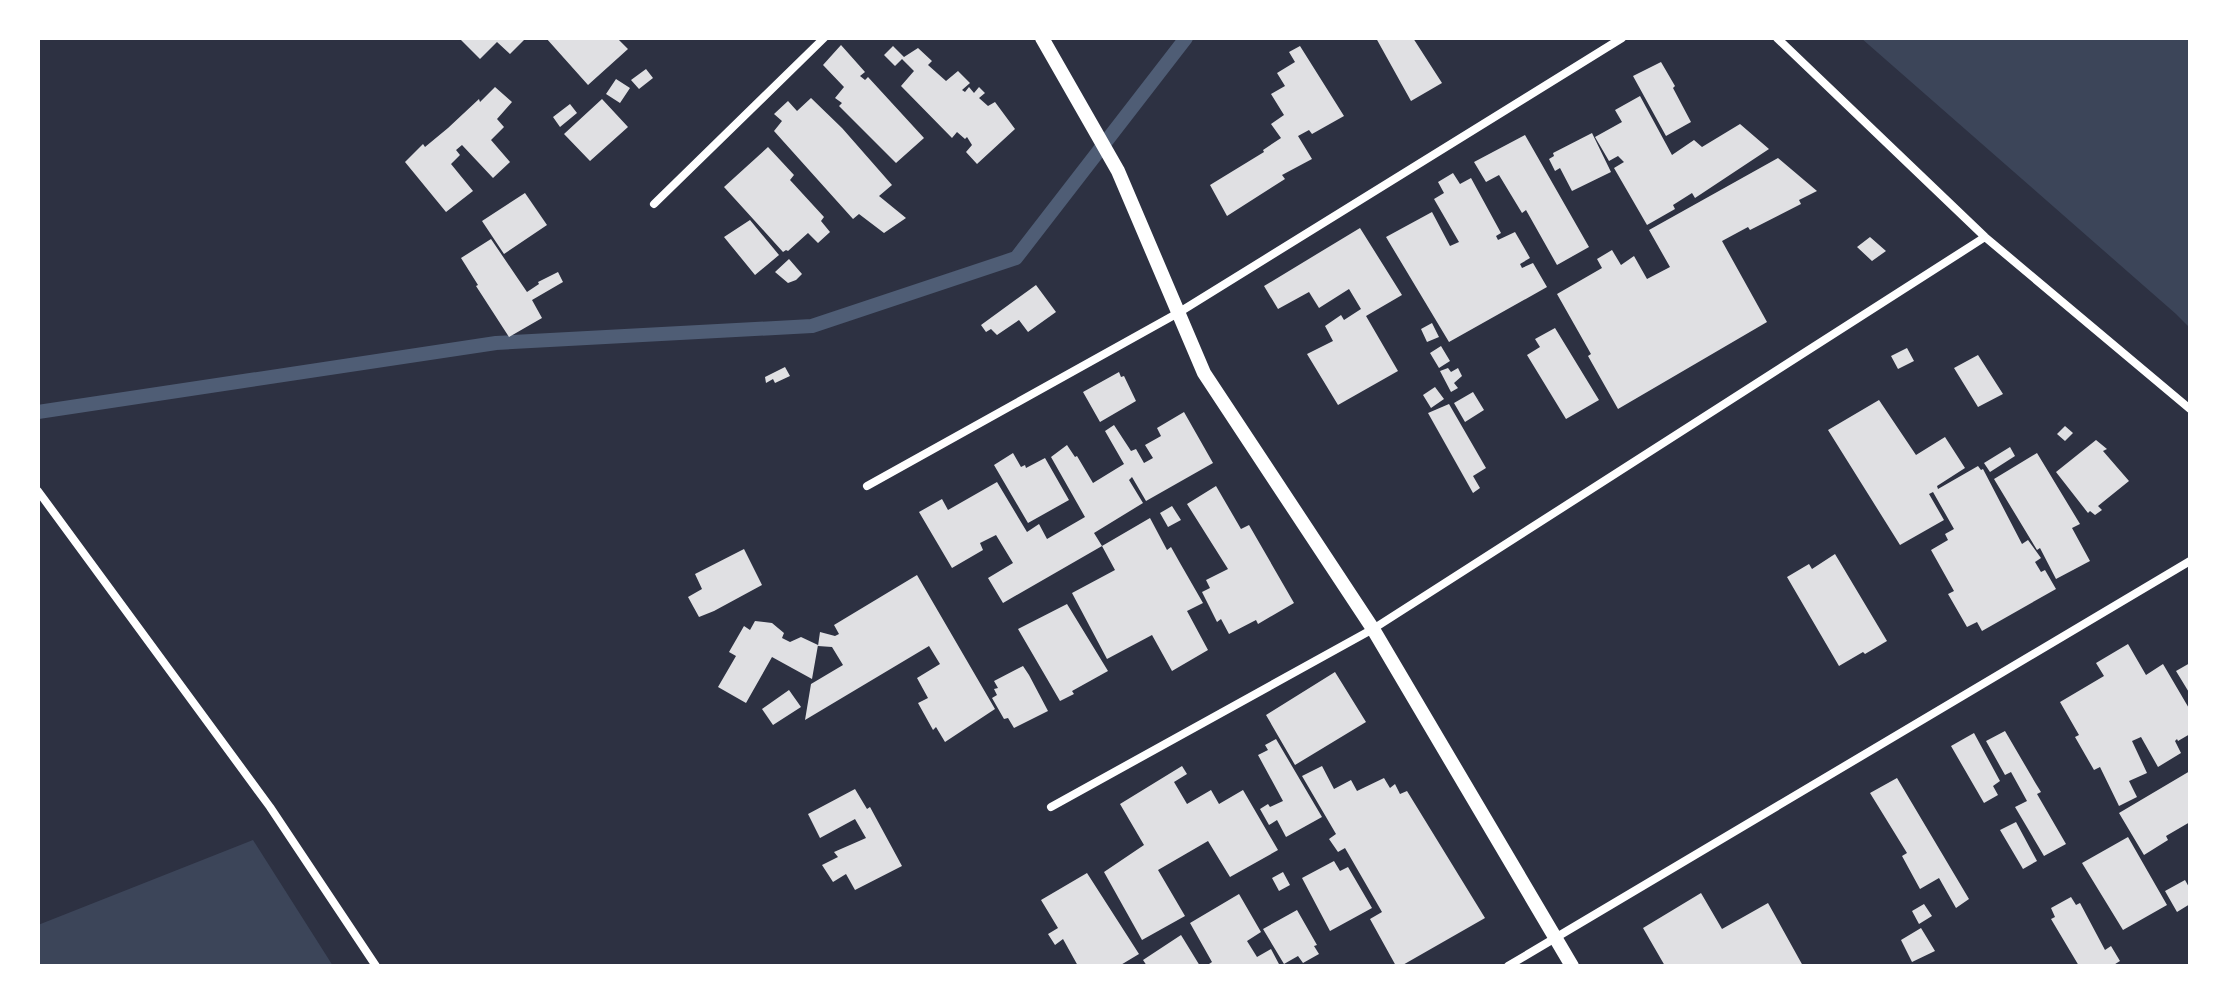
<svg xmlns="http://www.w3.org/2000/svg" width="2228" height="1004" font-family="Commissioner,sans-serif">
<rect width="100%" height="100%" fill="#2d3142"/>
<path fill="#3c4559" d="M1861 38H2190V328L2176 314Z
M253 840 333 966H38V925Z"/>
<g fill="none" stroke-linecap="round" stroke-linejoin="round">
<path stroke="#4f5d75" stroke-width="14" d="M38 412 496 343 812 326 1016 258 1186 38"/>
</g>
<path fill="#e0e0e3" d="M459 38H526L510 54 497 42 480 59Z
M546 38H617L628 49 588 85Z
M1376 38H1413L1442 83 1411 101Z
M841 45 865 72 860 76 865 80 868 77 924 138 896 163 839 106 842 103 835 98 844 87 823 65Z
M893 46 904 57 918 48 932 61 928 65 946 81 958 71 970 83 962 90 965 92 969 87 974 93 979 87 985 93 979 98 988 106 995 102 1015 129 977 164 966 152 972 145 967 137 965 139 957 132 952 138 901 86 914 71 902 59 895 66 884 55Z
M1300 46 1344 116 1312 134 1309 130 1298 136 1312 159 1282 175 1285 179 1227 216 1210 185 1264 152 1263 150 1281 138 1271 124 1284 115 1271 94 1285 86 1277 73 1295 62 1289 52Z
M1661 62 1675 86 1673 88 1691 122 1666 136 1633 76Z
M646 69 653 78 639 89 631 80Z
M616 79 630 88 620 103 606 94Z
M495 87 512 102 497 119 504 127 491 140 510 162 493 178 462 145 456 150 460 155 451 164 473 191 446 212 405 162 423 144 425 147 448 128 479 99 480 102Z
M1640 96 1672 155 1694 140 1702 147 1740 124 1769 149 1695 198 1692 193 1673 205 1675 209 1647 225 1614 168 1624 162 1618 156 1609 161 1595 137 1622 122 1615 110Z
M811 98 842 128 892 185 879 196 906 218 884 233 859 214 853 219 774 131 782 121 774 114 788 101 797 111Z
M602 99 628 127 590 161 564 134Z
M570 104 577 113 560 127 553 117Z
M1592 133 1611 172 1572 191 1560 168 1555 171 1549 159 1554 156 1553 153Z
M1525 135 1589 247 1557 265 1526 210 1522 213 1499 175 1486 182 1474 162Z
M768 147 794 175 790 180 824 217 821 221 830 232 818 243 808 233 788 251 786 250 783 252 724 187Z
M1778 158 1817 191 1799 200 1801 204 1750 230 1748 227 1722 241 1767 322 1618 409 1588 356 1591 354 1557 294 1602 268 1597 259 1612 250 1621 265 1634 256 1647 279 1670 267 1649 230Z
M1453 173 1460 184 1471 178 1501 233 1496 236 1498 240 1515 232 1530 258 1520 264 1522 268 1533 263 1547 287 1449 342 1386 237 1432 212 1450 246 1459 242 1434 199 1444 193 1438 182Z
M525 193 547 225 504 254 482 221Z
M750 220 779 255 755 275 724 237Z
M1360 228 1402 295 1366 316 1398 371 1338 405 1307 354 1333 341 1325 326 1341 315 1344 320 1361 309 1349 289 1319 308 1309 292 1278 309 1264 286Z
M1870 237 1886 251 1872 261 1857 247Z
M491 239 527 292 539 284 538 282 558 272 563 282 532 300 542 318 509 337 476 286 478 285 461 258Z
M789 259 802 274 796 280 788 283 775 272Z
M1036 285 1056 312 1028 332 1019 320 997 335 991 329 986 332 981 325Z
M1432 323 1439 337 1427 342 1421 329Z
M1555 328 1599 400 1566 419 1527 355 1540 347 1535 339Z
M1441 346 1450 361 1439 368 1430 353Z
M1907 348 1914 361 1898 369 1891 356Z
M1978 355 2003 394 1978 407 1954 368Z
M785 367 790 376 775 383 773 379 766 383 765 377Z
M1448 368 1451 372 1458 368 1462 376 1454 383 1458 388 1451 392 1440 371Z
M1119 372 1121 377 1124 376 1136 401 1100 422 1083 392Z
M1435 387 1444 399 1431 408 1423 395Z
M1473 392 1484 410 1465 422 1454 403Z
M1879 400 1916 455 1945 437 1965 468 1937 486 1938 489 1978 466 1981 470 1983 469 2022 544 2028 540 2041 558 2035 562 2041 572 2045 570 2056 589 1982 631 1977 622 1967 627 1948 594 1954 591 1931 550 1948 540 1945 534 1954 529 1933 492 1929 494 1944 520 1900 545 1828 430Z
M1449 404 1486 468 1473 476 1480 488 1473 493 1428 413Z
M1184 412 1213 463 1146 501 1132 477 1129 480 1143 503 1094 533 1102 546 1150 518 1167 550 1171 547 1180 563 1203 603 1187 611 1208 650 1172 671 1152 635 1107 659 1072 593 1115 570 1102 546 1003 603 988 578 1013 563 996 535 980 543 983 550 952 568 919 512 942 499 948 510 997 482 1027 532 1039 524 1047 539 1085 517 1051 457 1067 445 1075 457 1077 456 1093 483 1124 464 1105 431 1114 425 1131 451 1136 449 1144 463 1153 458 1145 445 1161 436 1157 428Z
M2065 426 2073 433 2065 441 2057 434Z
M2096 440 2107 449 2103 451 2129 481 2098 506 2102 510 2095 515 2090 511 2088 513 2056 472Z
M2010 447 2015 456 1990 472 1984 463Z
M1013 453 1021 467 1025 465 1026 468 1045 458 1069 500 1028 523 994 465Z
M2037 453 2080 524 2072 528 2090 561 2056 579 2040 548 2037 550 1994 479Z
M1216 486 1241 529 1249 525 1294 603 1258 624 1256 620 1229 634 1221 619 1217 622 1202 592 1210 588 1206 580 1228 569 1187 504Z
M1172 506 1181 520 1168 527 1160 513Z
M744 549 762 585 714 611 699 617 688 597 702 589 695 574Z
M1835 554 1887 641 1865 654 1863 652 1839 666 1787 577 1809 564 1812 569Z
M917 575 995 709 945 742 936 727 933 730 918 703 928 698 917 678 940 664 929 646 805 720 811 684 843 665 832 647 818 646 820 632 835 636 839 634 834 625Z
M1067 604 1108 671 1072 691 1074 694 1060 701 1018 629Z
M755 621 772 623 784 633 782 638 790 642 801 637 818 645 812 679 772 657 746 703 718 687 736 656 729 652 744 626 750 630Z
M2128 644 2146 675 2163 664 2190 710V734L2178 741 2177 739 2175 741 2181 753 2158 767 2141 737 2132 741 2147 773 2129 781 2137 797 2119 806 2100 767 2094 770 2075 737 2079 735 2060 702 2104 676 2096 663Z
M2190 663V694L2176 671Z
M1023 666 1029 675 1048 711 1014 728 1008 718 1004 719 992 698 997 695 994 689 998 688 994 681Z
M1335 672 1366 722 1295 765 1266 715Z
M789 690 801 707 773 725 762 709Z
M2005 731 2036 784 2041 792 2037 794 2066 844 2044 856 2015 807 2027 801 2011 772 2005 775 1986 741Z
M1974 733 2000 781 1993 786 1998 795 1984 803 1951 746Z
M1276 739 1322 817 1286 837 1277 820 1269 825 1260 809 1268 804 1270 807 1283 801 1258 755 1268 750 1265 745Z
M1182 766 1187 774 1174 782 1187 804 1211 790 1219 804 1243 790 1278 850 1230 877 1208 841 1158 870 1185 916 1142 940 1104 872 1144 845 1120 804Z
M1322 766 1334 789 1351 780 1357 791 1384 778 1390 788 1395 784 1400 794 1407 791 1485 918 1401 966H1396L1370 919 1382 912 1345 848 1338 852 1329 839 1336 834 1302 776Z
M2190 771V822L2166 836 2168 840 2144 855 2119 813Z
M1897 778 1969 899 1956 908 1939 878 1920 889 1902 856 1907 853 1870 793Z
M855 789 867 809 870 807 902 866 855 890 846 874 833 882 822 865 838 857 834 852 866 838 855 819 820 838 808 814Z
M2016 822 2037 861 2023 869 2000 830Z
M2128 837 2167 905 2123 930 2082 863Z
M1334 861 1340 871 1348 867 1372 908 1330 931 1302 878Z
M1283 872 1290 885 1279 891 1272 878Z
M1087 873 1139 954 1119 966H1083L1082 964 1078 966 1063 939 1055 945 1048 934 1058 928 1041 900Z
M2185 880 2190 889V904L2177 912 2165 891Z
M1701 893 1722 929 1768 903 1803 966H1665L1643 928Z
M1239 894 1261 932 1247 941 1257 957 1271 949 1280 966H1206L1212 962 1190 923Z
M2071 897 2076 905 2080 903 2105 950 2111 946 2120 961 2112 966H2079L2051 919 2055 917 2051 908Z
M1924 904 1932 916 1919 924 1912 911Z
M1297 910 1317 945 1314 946 1319 954 1303 963 1298 956 1284 964 1263 929Z
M1921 928 1935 951 1912 962 1901 940Z
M1181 935 1200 966H1147L1143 960Z"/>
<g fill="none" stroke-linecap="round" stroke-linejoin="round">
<path stroke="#fff" stroke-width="8" d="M1777 38 1985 237 2190 409
M654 204 824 38
M867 486 1178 313 1622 38
M38 491 270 807 376 966
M1051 807 1373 629 1985 237
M1508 966 2190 561"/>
<path stroke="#fff" stroke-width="14" d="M1042 38 1118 171 1204 373 1373 629 1572 966"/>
</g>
<rect width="2228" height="1004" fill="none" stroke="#ffffff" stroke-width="80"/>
</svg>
